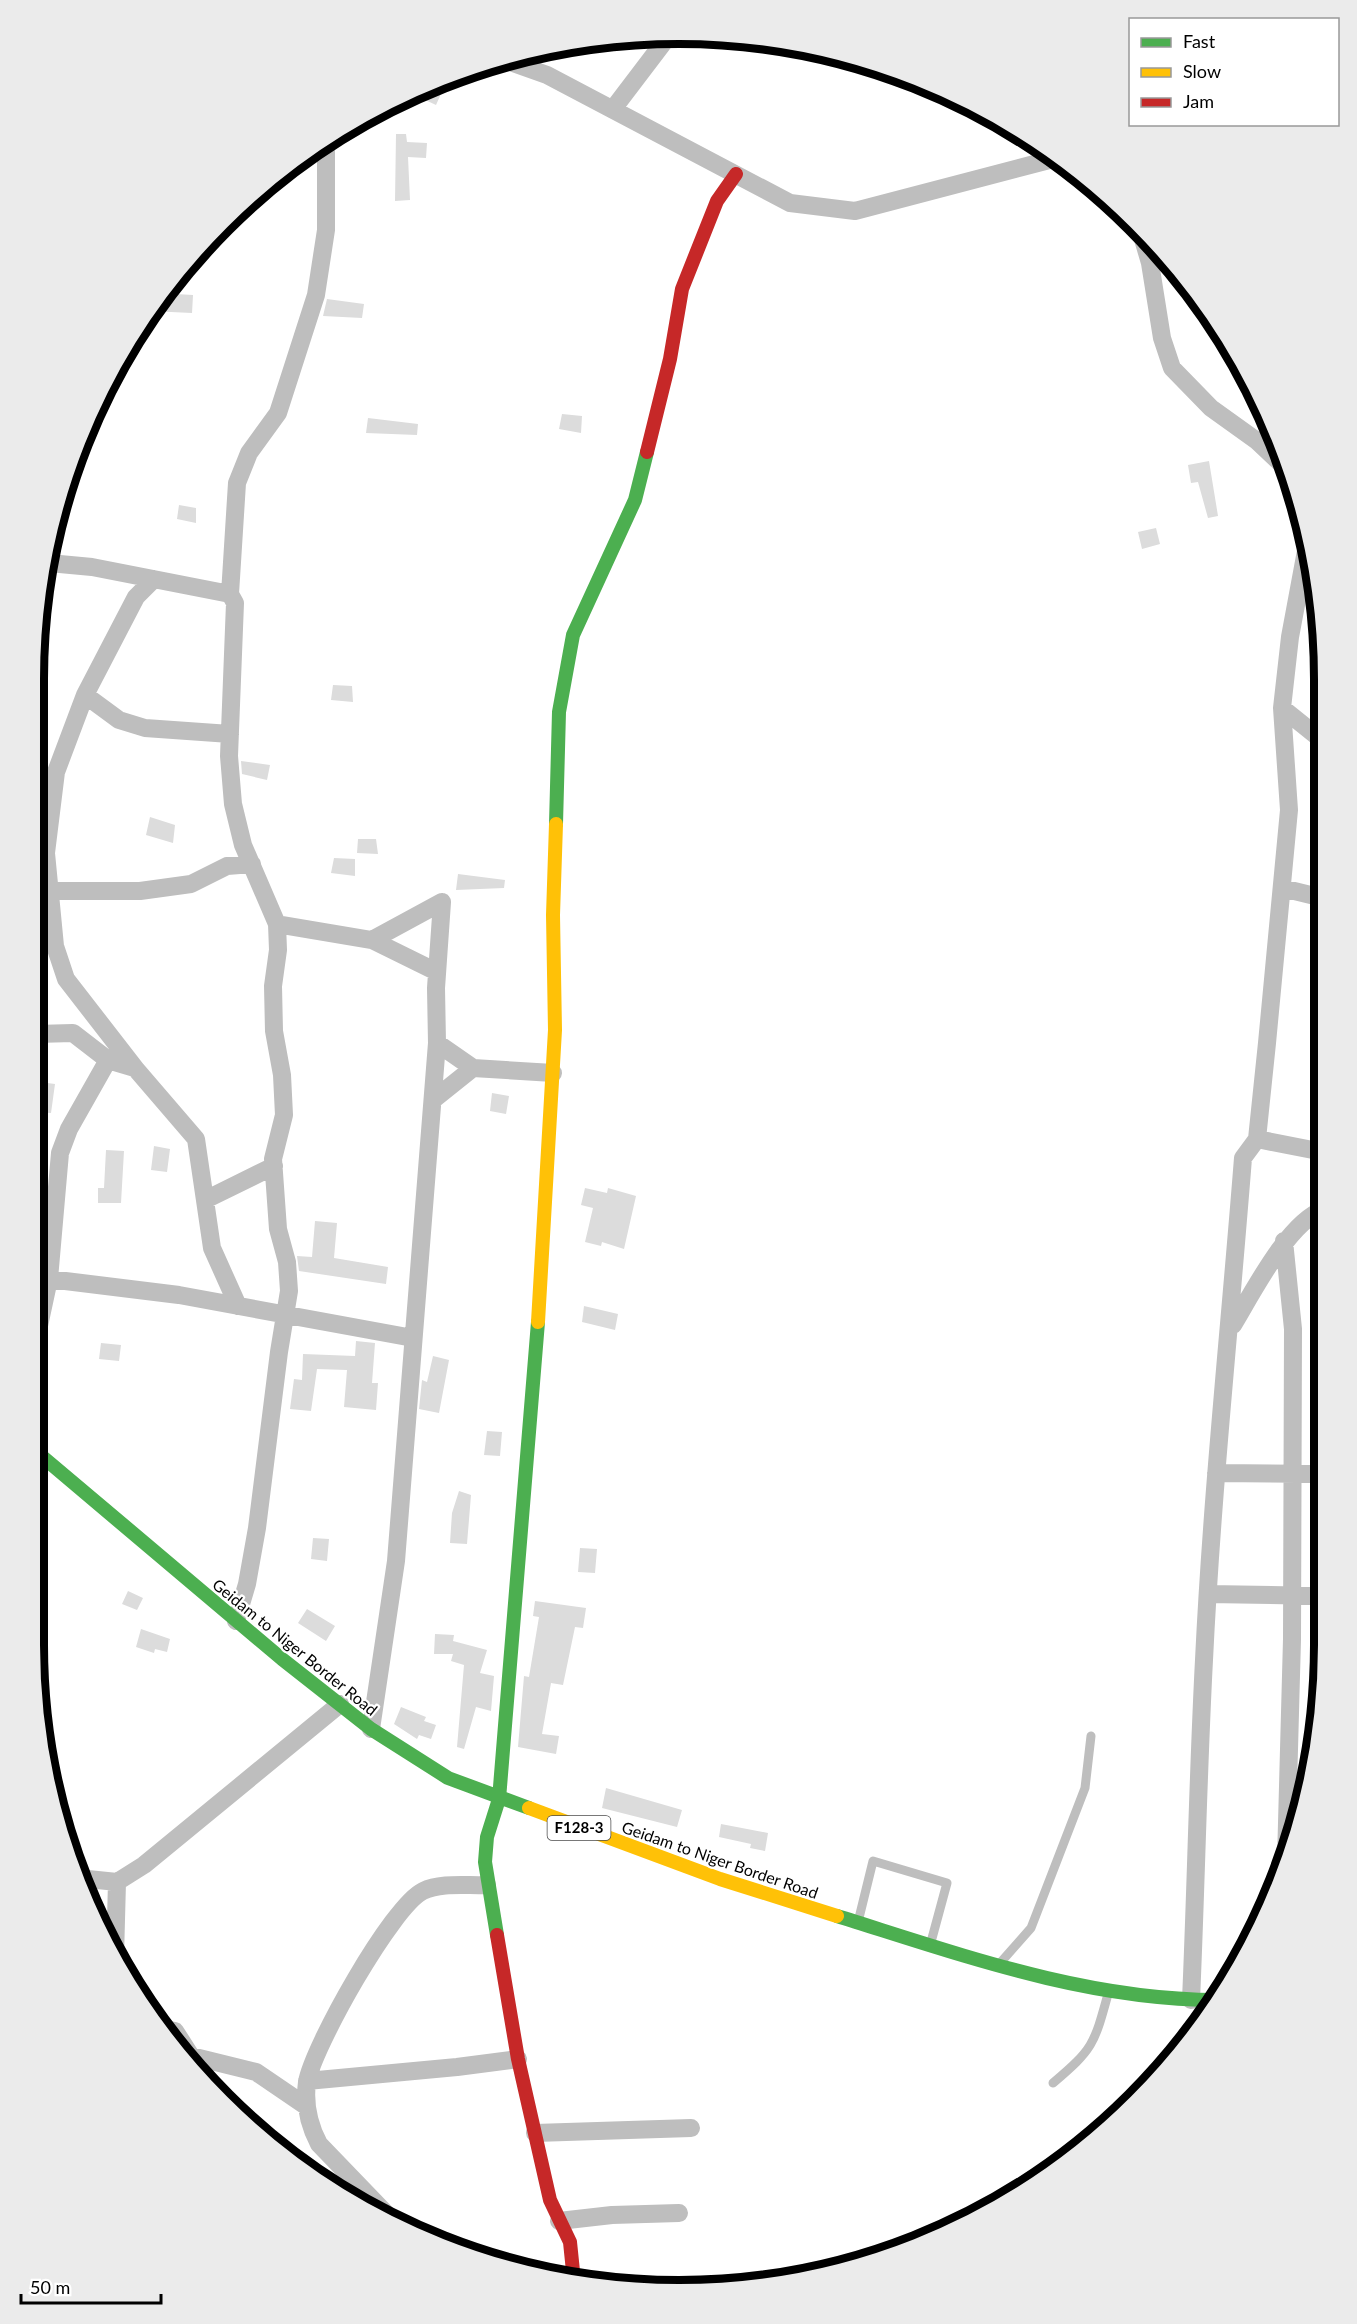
<svg xmlns="http://www.w3.org/2000/svg" width="1357" height="2324" font-family="Lato,sans-serif">
<rect width="100%" height="100%" fill="#fff"/>
<path fill="#dcdcdc" d="M433 82 444 87 436 105 421 98 423 86Z
M396 134H406L407 142 427 143 426 158 408 157 410 200 395 201Z
M175 279V294L193 295 192 313 150 311Z
M327 299 364 304 362 318 323 316Z
M562 414 582 416 581 433 559 429Z
M368 418 418 424 417 435 366 433Z
M1209 461 1218 516 1208 518 1198 482 1191 483 1188 465Z
M179 505 196 508V523L177 519Z
M1156 528 1160 544 1142 549 1138 532Z
M333 685 352 686 353 702 331 700Z
M241 761 270 765 267 780 242 774Z
M150 817 175 825 173 843 146 835Z
M358 839H376L378 854 357 853Z
M334 858 355 859V876L331 873Z
M458 874 505 880 504 888 456 890Z
M40 1082 55 1084 51 1113 36 1112Z
M492 1093 509 1096 506 1114 490 1111Z
M154 1146 170 1149 167 1172 151 1170Z
M106 1150 124 1151 121 1203H98V1188H104Z
M585 1188 607 1193 608 1188 636 1196 624 1249 602 1242 601 1246 585 1242 593 1208 581 1205Z
M315 1221 337 1223 334 1258 388 1267 386 1284 299 1271 297 1256 312 1257Z
M584 1306 618 1314 615 1330 582 1322Z
M356 1341 375 1343 372 1383H378L376 1410 344 1407 347 1370 317 1369 311 1411 290 1409 294 1379 302 1380 303 1354 355 1356Z
M101 1343 121 1345 119 1361 99 1359Z
M433 1356 449 1360 439 1413 419 1409 422 1380 427 1382Z
M487 1431 502 1432 500 1456 484 1455Z
M459 1491 471 1495 467 1544 450 1543 452 1513Z
M313 1538 329 1539 327 1561 311 1559Z
M580 1548 597 1549 595 1573 578 1572Z
M128 1591 143 1598 137 1610 122 1604Z
M535 1601 586 1608 583 1628 575 1627 563 1685 551 1683 542 1734 559 1736 556 1754 518 1747 524 1676 529 1677 539 1617 533 1616Z
M307 1609 335 1626 326 1641 298 1623Z
M141 1629 170 1639 167 1652 155 1649 154 1653 136 1647Z
M435 1634 454 1635 453 1641 487 1650 480 1673 494 1676 491 1711 476 1707 464 1749 457 1747 464 1665 451 1661 453 1654H434Z
M401 1707 426 1717 424 1721 436 1725 431 1739 419 1735 417 1739 394 1724Z
M606 1788 682 1810 677 1827 602 1808Z
M721 1824 768 1833 765 1851 750 1848 751 1844 719 1837Z"/>
<g fill="none" stroke-linecap="round" stroke-linejoin="round">
<path stroke="#bebebe" stroke-width="9" d="M859 1918 873 1861 947 1883 931 1942
M1001 1962 1031 1928 1085 1788 1091 1736
M1053 2083C1093 2049 1094 2045 1108 1994"/>
<path stroke="#bebebe" stroke-width="18" d="M505 60 547 75 790 203 855 211 1057 158
M613 109 670 34
M1140 229 1150 263 1162 338 1172 368 1211 408 1257 441 1290 472
M49 563 92 567 230 594
M85 695 119 720 145 728 230 734
M1282 708 1323 741
M1282 888 1323 898
M35 891H140L191 884 227 866 252 864
M277 924 372 940 437 972
M372 940 442 902
M36 1034 73 1033 108 1060 135 1068 196 1139 212 1248 238 1306
M437 1043 473 1068 553 1073
M135 1068 66 979 55 946 46 853 56 772 85 695 136 597 154 579
M433 1100 473 1068
M1257 1139 1323 1152
M205 1200 274 1166
M1284 1241 1293 1329 1292 1639 1286 1860
M49 1279 179 1295 413 1338
M1233 1325C1252 1294 1288 1222 1323 1210
M37 1335 49 1279 60 1153 69 1129 108 1060
M1216 1473 1323 1474
M1208 1594 1323 1596
M236 1621 247 1584 257 1528 279 1352 289 1291 287 1262 278 1229 273 1159 284 1115 282 1075 274 1031 273 986 278 950 277 924 243 845 233 804 229 756 235 603 230 594 237 483 249 453 278 413 316 295 326 230V152L323 140
M371 1729 396 1561 437 1043 436 988 442 902
M78 1878 117 1882 144 1865 340 1704
M115 1957 117 1882
M1191 2000C1196 1887 1198 1773 1204 1660 1212 1492 1230 1325 1243 1158L1257 1139 1267 1043 1289 810 1282 708 1290 637 1306 551
M160 2028 175 2031 191 2056 256 2072 306 2106
M307 2081 457 2067 518 2059
M535 2133 691 2128
M559 2221 612 2215 679 2213
M398 2226 319 2144C309 2125 304 2105 307 2082 313 2047 392 1906 423 1891 441 1882 468 1886 487 1885"/>
<path stroke="#4caf50" stroke-width="14" d="M556 824 559 712 573 635 635 500 647 452
M38 1453 282 1659 371 1729 448 1778 529 1808
M837 1916C962 1955 1086 2000 1218 2000
M497 1935 485 1862 487 1837 499 1799 538 1322"/>
<path stroke="#ffc107" stroke-width="14" d="M538 1322 555 1030 553 915 556 824
M529 1808 720 1879 837 1916"/>
<path stroke="#c62828" stroke-width="14" d="M647 452 670 359 682 289 717 201 736 174
M497 1935 518 2059 550 2200 570 2242 574 2281"/>
</g>
<g text-anchor="middle" stroke-width="4.5" stroke-linejoin="round" paint-order="stroke">
<rect fill="#fff" stroke="#4c4c4c" stroke-width="1.5" x="547.5" y="1816" width="63" height="24" rx="4.5"/>
<g font-size="15" font-weight="bold" fill="#000">
<text x="579" y="1833">F128-3</text>
</g>
<g font-size="16" fill="#000" stroke="#fff">
<text transform="translate(295 1647) rotate(39)" y="6">Geidam to Niger Border Road</text>
<text transform="translate(720 1860) rotate(19)" y="6">Geidam to Niger Border Road</text>
</g>
</g>
<path d="M0 0H1357V2324H0ZM679 44H679A635 635 0 0 1 1314 679V1645A635 635 0 0 1 679 2280H679A635 635 0 0 1 44 1645V679A635 635 0 0 1 679 44Z" fill="#ebebeb" fill-rule="evenodd"/>
<path fill="none" stroke="#000" stroke-width="8" d="M679 44H679A635 635 0 0 1 1314 679V1645A635 635 0 0 1 679 2280H679A635 635 0 0 1 44 1645V679A635 635 0 0 1 679 44Z"/>
<rect x="1129" y="18" width="210" height="108" fill="#ffffff" stroke="#999999" stroke-width="1.5"/>
<rect x="1141" y="38" width="30" height="9" fill="#4caf50" stroke="#999999" stroke-width="1.5"/>
<text x="1183" y="48" font-size="18" fill="#000000">Fast</text>
<rect x="1141" y="68" width="30" height="9" fill="#ffc107" stroke="#999999" stroke-width="1.5"/>
<text x="1183" y="78" font-size="18" fill="#000000">Slow</text>
<rect x="1141" y="98" width="30" height="9" fill="#c62828" stroke="#999999" stroke-width="1.5"/>
<text x="1183" y="108" font-size="18" fill="#000000">Jam</text>
<path d="M21 2294v9h140v-9" fill="none" stroke="#000000" stroke-width="3"/>
<text x="30" y="2294" font-size="18" fill="#000000" stroke="#ffffff" stroke-width="4.5" paint-order="stroke">50 m</text>
</svg>
